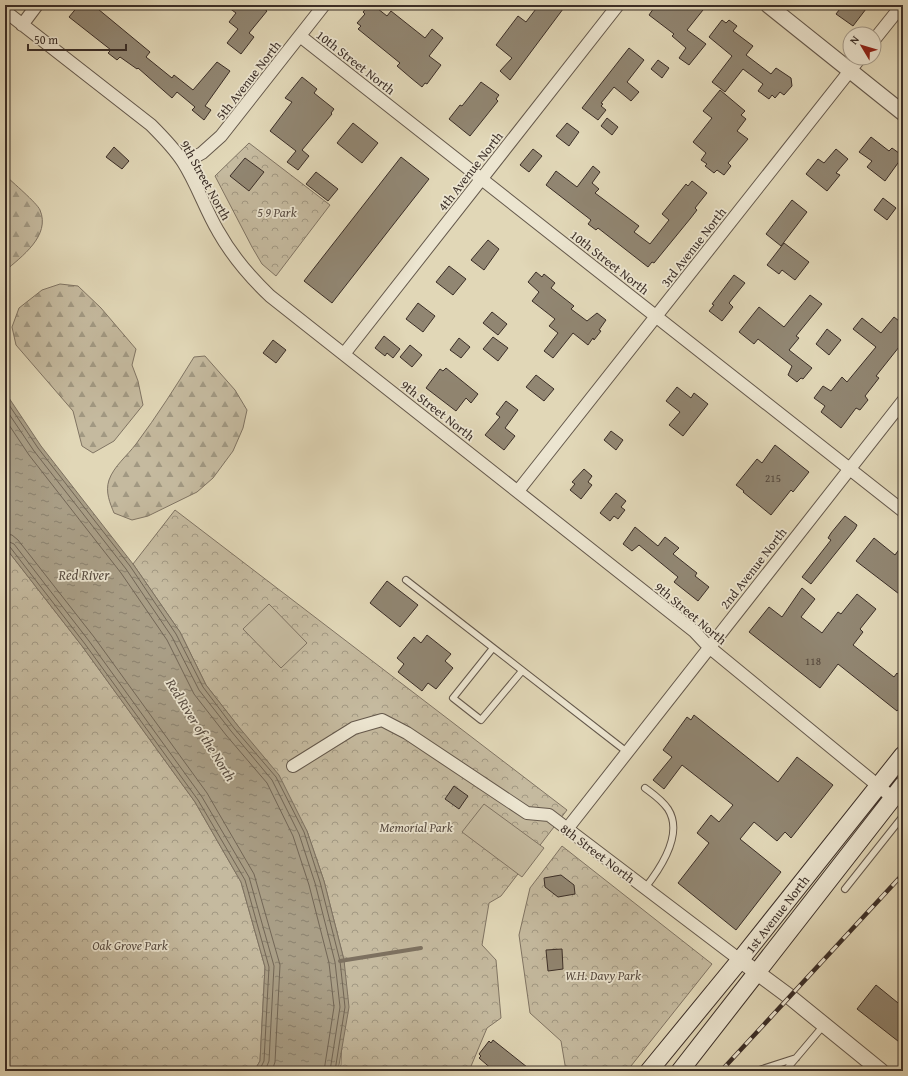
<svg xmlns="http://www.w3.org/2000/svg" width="908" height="1076" font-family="'Gentium Book Plus',serif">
<defs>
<pattern id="forest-firs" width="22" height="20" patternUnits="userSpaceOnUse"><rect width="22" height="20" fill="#c5ba9f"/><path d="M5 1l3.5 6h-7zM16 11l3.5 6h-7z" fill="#a19882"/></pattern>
<pattern id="park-crowns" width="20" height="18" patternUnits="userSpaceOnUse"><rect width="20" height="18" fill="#c5ba9f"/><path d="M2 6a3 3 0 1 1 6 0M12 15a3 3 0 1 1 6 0" fill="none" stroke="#a19882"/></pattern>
<pattern id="water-ripples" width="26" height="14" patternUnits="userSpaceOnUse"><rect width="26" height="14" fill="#a99e86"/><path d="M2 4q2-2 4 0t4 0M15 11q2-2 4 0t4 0" fill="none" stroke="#8b816e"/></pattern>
</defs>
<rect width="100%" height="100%" fill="#e1d7b7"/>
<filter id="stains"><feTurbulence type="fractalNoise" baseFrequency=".005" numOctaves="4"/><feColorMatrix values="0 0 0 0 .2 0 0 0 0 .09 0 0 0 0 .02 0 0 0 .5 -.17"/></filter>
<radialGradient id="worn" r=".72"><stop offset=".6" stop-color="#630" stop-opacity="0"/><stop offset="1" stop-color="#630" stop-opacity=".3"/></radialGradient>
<path fill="url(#forest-firs)" stroke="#807463" d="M5 175C12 182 37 203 40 210 51 236 21 257 5 271Z
M60 284 78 286 101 308 136 349 132 365 138 381 143 405 114 441 93 453 82 446 73 411 16 345 12 327 19 308 42 290Z
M205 356 235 390 247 410 243 428 233 451 213 478 197 492 148 516 132 520 114 513C110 503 105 492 109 480 114 466 127 456 136 444 157 416 176 386 194 357Z"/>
<path fill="url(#park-crowns)" stroke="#807463" d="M249 143 330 205 276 276 262 264 252 247 215 176Z
M175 510 567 810 501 896 489 903 482 945 496 960 501 1018 487 1028 469 1071H338L341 1065 344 960 324 881 307 831 238 726 206 685 180 632 133 564Z
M5 547 82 646 195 802 241 882 265 967 260 1061 254 1071H5Z
M562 846 712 964 627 1071H566L561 1041 530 1013 519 935 530 888Z"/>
<path fill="#c5ba9f" stroke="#807463" d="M269 604 307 643 281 668 243 629Z
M484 804 544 848 522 877 462 832Z"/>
<path fill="url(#water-ripples)" stroke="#7d7160" d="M5 392 41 446 133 564 180 632 206 685 238 726 279 775 307 831 324 881 344 960 349 1007 338 1071H254L260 1061 265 967 241 882 195 802 82 646 5 547Z"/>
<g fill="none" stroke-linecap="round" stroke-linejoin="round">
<path stroke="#726656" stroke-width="1" d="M5 399 38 448 130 566 176 634 203 687 234 728 276 777 304 832 320 882 340 961 345 1007 335 1071
M5 408 34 451 126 569 172 637 199 690 231 731 272 780 299 834 315 883 335 962 340 1007 330 1071
M5 419 29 455 121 573 167 640 194 694 226 735 267 783 293 836 309 885 329 963 334 1007 324 1071
M5 534 12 535 18 540 94 637 207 793 254 874 280 965 275 1062 272 1071
M5 540 14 544 89 641 202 797 249 877 274 966 269 1061 265 1071
M5 545 10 547 85 644 198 800 245 880 269 967 264 1061 259 1071"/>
<path stroke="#7d7160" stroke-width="4" d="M340 961 421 948"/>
</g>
<path fill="#918672" stroke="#3b2e27" d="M79 5H101L98 9 150 52 146 57 172 78 174 75 193 90 217 62 230 71 205 106 211 110 204 120 192 110 195 107 177 92 172 98 138 68 137 69 120 57 117 60 108 53 111 50 69 17Z
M225 5H259L267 11 249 33 254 37 241 54 227 43 238 29 229 22 236 13Z
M369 5H373L387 16 391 11 425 38 432 29 443 38 429 56 441 65 427 84 425 83 422 87 411 78 397 66 400 63 358 29 361 26 357 23 365 14 363 12Z
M539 5H566L510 80 500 71 512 58 496 45 518 16 526 22Z
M656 5H707L687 30 706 44 689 65 679 58 686 48 672 36 674 34 649 15Z
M843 5H861L866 9 853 26 836 14Z
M722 20 726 23 729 20 737 26 733 31 753 46 746 55 771 74 776 68 791 78 792 86 784 95 780 92 775 98 772 95 769 99 758 91 763 84 743 69 725 92 712 82 732 56 709 37Z
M629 48 644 60 627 82 639 92 631 101 614 87 601 103 603 104 601 106 606 110 598 120 582 108Z
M658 60 669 68 662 78 651 69Z
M302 77 317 89 314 93 334 109 331 113 332 114 302 150 309 156 298 170 287 162 296 151 270 131 292 102 285 98Z
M481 82 499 95 496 99 498 101 470 136 449 119 460 105 462 106Z
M720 90 745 111 741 115 746 119 737 131 748 139 728 163 731 166 724 175 717 170 714 173 705 166 707 164 701 160 706 153 693 142 712 118 703 111Z
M607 118 618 127 612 135 601 126Z
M353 123 378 143 362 163 337 143Z
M567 123 579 132 569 146 556 136Z
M871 137 889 151 892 148 903 156 885 181 867 167 872 161 859 152Z
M114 147 129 161 122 169 106 157Z
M533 149 542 156 529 172 520 165Z
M836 149 848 159 836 173 840 175 827 191 806 174 818 159 824 163Z
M401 157 429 179 332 303 304 281Z
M245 158 264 172 249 191 230 176Z
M593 166 600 172 592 183 599 189 595 193 639 226 634 232 650 244 669 220 662 214 686 184 688 186 692 181 707 193 695 208 697 210 690 219 654 263 652 262 648 267 598 228 596 230 588 224 591 220 546 185 556 171 577 187Z
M316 172 338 189 328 201 306 184Z
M883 198 896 208 887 220 874 210Z
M792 200 807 212 781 246 766 234Z
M488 240 499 249 484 270 471 260Z
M784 243 809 262 795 280 782 270 779 274 767 265Z
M449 266 466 279 453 295 436 282Z
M536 272 542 277 544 274 555 283 551 288 574 306 571 309 587 321 597 313 606 320 599 330 601 331 594 340 593 338 588 345 573 333 553 358 544 351 558 333 549 326 555 319 532 301 539 292 528 282Z
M734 275 745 283 729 303 733 307 722 321 709 311 714 305 712 304Z
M810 295 822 304 796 336 799 338 789 350 812 368 803 379 801 378 797 382 788 375 792 366 758 339 754 344 739 332 759 307 784 327Z
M418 303 435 316 423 332 406 319Z
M492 312 507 324 498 335 483 323Z
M894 317 903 324V342L876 376 879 378 865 396 868 400 860 410 856 408 841 428 821 412 825 406 814 398 823 386 831 391 842 377 847 382 876 347 853 329 862 318 881 333Z
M827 329 841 340 829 355 816 344Z
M384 336 400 349 393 358 387 353 385 356 375 348Z
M493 337 508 348 498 361 483 349Z
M459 338 470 347 461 358 450 350Z
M273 340 286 350 276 363 263 353Z
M410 345 422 355 412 367 400 357Z
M446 368 478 394 471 403 466 398 456 411 426 388 440 369 443 371Z
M536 375 554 389 544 401 526 387Z
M677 387 691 398 694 393 708 404 683 436 669 425 680 412 666 401Z
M506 401 518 410 505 428 515 436 504 450 485 435 500 417 496 414Z
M611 431 623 440 616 450 604 440Z
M775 445 809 472 793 492 791 490 771 515 743 492 744 491 736 485 757 459 762 463Z
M584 469 592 476 588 482 592 485 581 499 570 490 575 484 572 482Z
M616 493 626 501 621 507 625 510 618 519 614 516 610 521 600 513Z
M845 516 857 525 855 529 811 584 802 577 831 540 828 538 831 533Z
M635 527 658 546 665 537 679 548 673 554 697 573 695 576 709 587 698 601 674 582 678 577 639 545 632 551 623 544Z
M874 538 895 555 903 544V597L856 561Z
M387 581 418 605 400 627 370 603Z
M802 588 815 599 801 617 822 633 838 612 841 614 857 594 876 609 860 629 863 632 853 645 894 677 897 673 903 678V704L897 711 838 664 820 688 749 632 769 607 782 617Z
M427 635 451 654 445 661 453 668 436 689 428 683 422 691 398 672 404 664 397 658 414 637 421 643Z
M694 715 778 782 797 757 833 785 791 838 785 832 777 841 754 822 740 839 781 872 736 930 678 883 709 843 697 833 711 815 719 822 733 805 682 765 664 789 653 780 672 757 663 750 687 717 691 720Z
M454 786 468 796 459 809 445 799Z
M561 875 574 885 575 894 558 897 545 887 544 878Z
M562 949 563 969 548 971 546 950Z
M876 985 903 1007V1045L857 1009Z
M493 1040 532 1071H494L479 1058 481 1056 479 1054 489 1041 491 1043Z"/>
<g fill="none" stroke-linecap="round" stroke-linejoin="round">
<g stroke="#64584b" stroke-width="8">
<path id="service" d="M406 580 627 752
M493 648 453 698 481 720 522 671
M645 888C660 869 684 834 668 809 662 800 653 794 645 788
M845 889 903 816
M756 1071 796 1058
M785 1071 824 1025"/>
</g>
<g stroke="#64584b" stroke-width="14">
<path id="minor" d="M5 11 151 125C163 137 174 148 183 162 197 184 205 209 218 231 232 256 249 276 270 296L694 631 709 647 893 798
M22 25 37 5
M300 36 903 511
M874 40 902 5
M184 163 202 153 221 136 324 5
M344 354 618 5
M518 491 860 58
M293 766 354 728 382 720 407 733 527 813 549 815 740 960
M567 829 903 401"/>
</g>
<g stroke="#64584b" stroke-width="17">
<path id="tertiary" d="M768 5 903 113
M740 960 790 997 881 1071"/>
</g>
<g stroke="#3b2e27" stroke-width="19">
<path id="secondary" d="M649 1071 740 960 903 755
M680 1071 903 785"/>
</g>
<use href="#service" stroke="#ece5d0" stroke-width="6"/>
<use href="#minor" stroke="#ece5d0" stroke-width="12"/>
<use href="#tertiary" stroke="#ece5d0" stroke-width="15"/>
<use href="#secondary" stroke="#ece5d0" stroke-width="17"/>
<g stroke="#3b2e27" stroke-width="4.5">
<path id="rail" d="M721 1071 903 874"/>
</g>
<use href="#rail" stroke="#ece5d0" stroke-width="3" stroke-dasharray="9" stroke-linecap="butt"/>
</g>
<g text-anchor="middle" stroke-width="3.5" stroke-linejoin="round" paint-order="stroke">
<g font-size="11" fill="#50443a">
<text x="773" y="482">215</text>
<text x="813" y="665">118</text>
</g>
<g font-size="13" fill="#3b2e27" stroke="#ece5d0">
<text transform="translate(356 62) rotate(38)" y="5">10th Street North</text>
<text transform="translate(248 80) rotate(-52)" y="5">5th Avenue North</text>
<text transform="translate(470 171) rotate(-52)" y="5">4th Avenue North</text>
<text transform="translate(206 180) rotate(61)" y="5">9th Street North</text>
<text transform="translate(693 247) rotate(-52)" y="5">3rd Avenue North</text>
<text transform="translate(610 262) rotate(38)" y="5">10th Street North</text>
<text transform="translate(438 410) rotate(38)" y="5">9th Street North</text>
<text transform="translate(753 568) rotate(-52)" y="5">2nd Avenue North</text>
<text transform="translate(691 613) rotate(40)" y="5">9th Street North</text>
<text transform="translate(598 853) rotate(37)" y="5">8th Street North</text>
<text transform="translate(777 914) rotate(-52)" y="5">1st Avenue North</text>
</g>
<g font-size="13" font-style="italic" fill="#574a3f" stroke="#ece5d0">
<text x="277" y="217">5 9 Park</text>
<text x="416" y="832">Memorial Park</text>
<text x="130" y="950">Oak Grove Park</text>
<text x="603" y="980">W.H. Davy Park</text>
</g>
<g font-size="14" font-style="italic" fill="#564a3f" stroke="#ece5d0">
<text x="84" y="580">Red River</text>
<text transform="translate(201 730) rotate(58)" y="5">Red River of the North</text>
</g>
</g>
<rect width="908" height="1076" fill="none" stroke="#e1d7b7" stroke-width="20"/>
<rect x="6" y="6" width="896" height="1064" fill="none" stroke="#3b2e27" stroke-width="2"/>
<rect x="10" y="10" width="888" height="1056" fill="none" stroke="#3b2e27"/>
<g transform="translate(862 46) rotate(308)"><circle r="19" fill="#ece5d0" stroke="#a59c8c"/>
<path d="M0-3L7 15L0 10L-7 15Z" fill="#8f2418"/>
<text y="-6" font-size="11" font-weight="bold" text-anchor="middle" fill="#3b2e27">N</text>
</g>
<path d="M28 44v6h98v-6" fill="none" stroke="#3b2e27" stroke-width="2"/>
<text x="34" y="44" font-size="12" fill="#3b2e27" stroke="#ece5d0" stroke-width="3" paint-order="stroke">50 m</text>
<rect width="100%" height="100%" filter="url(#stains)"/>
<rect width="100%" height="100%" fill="url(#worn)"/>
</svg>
